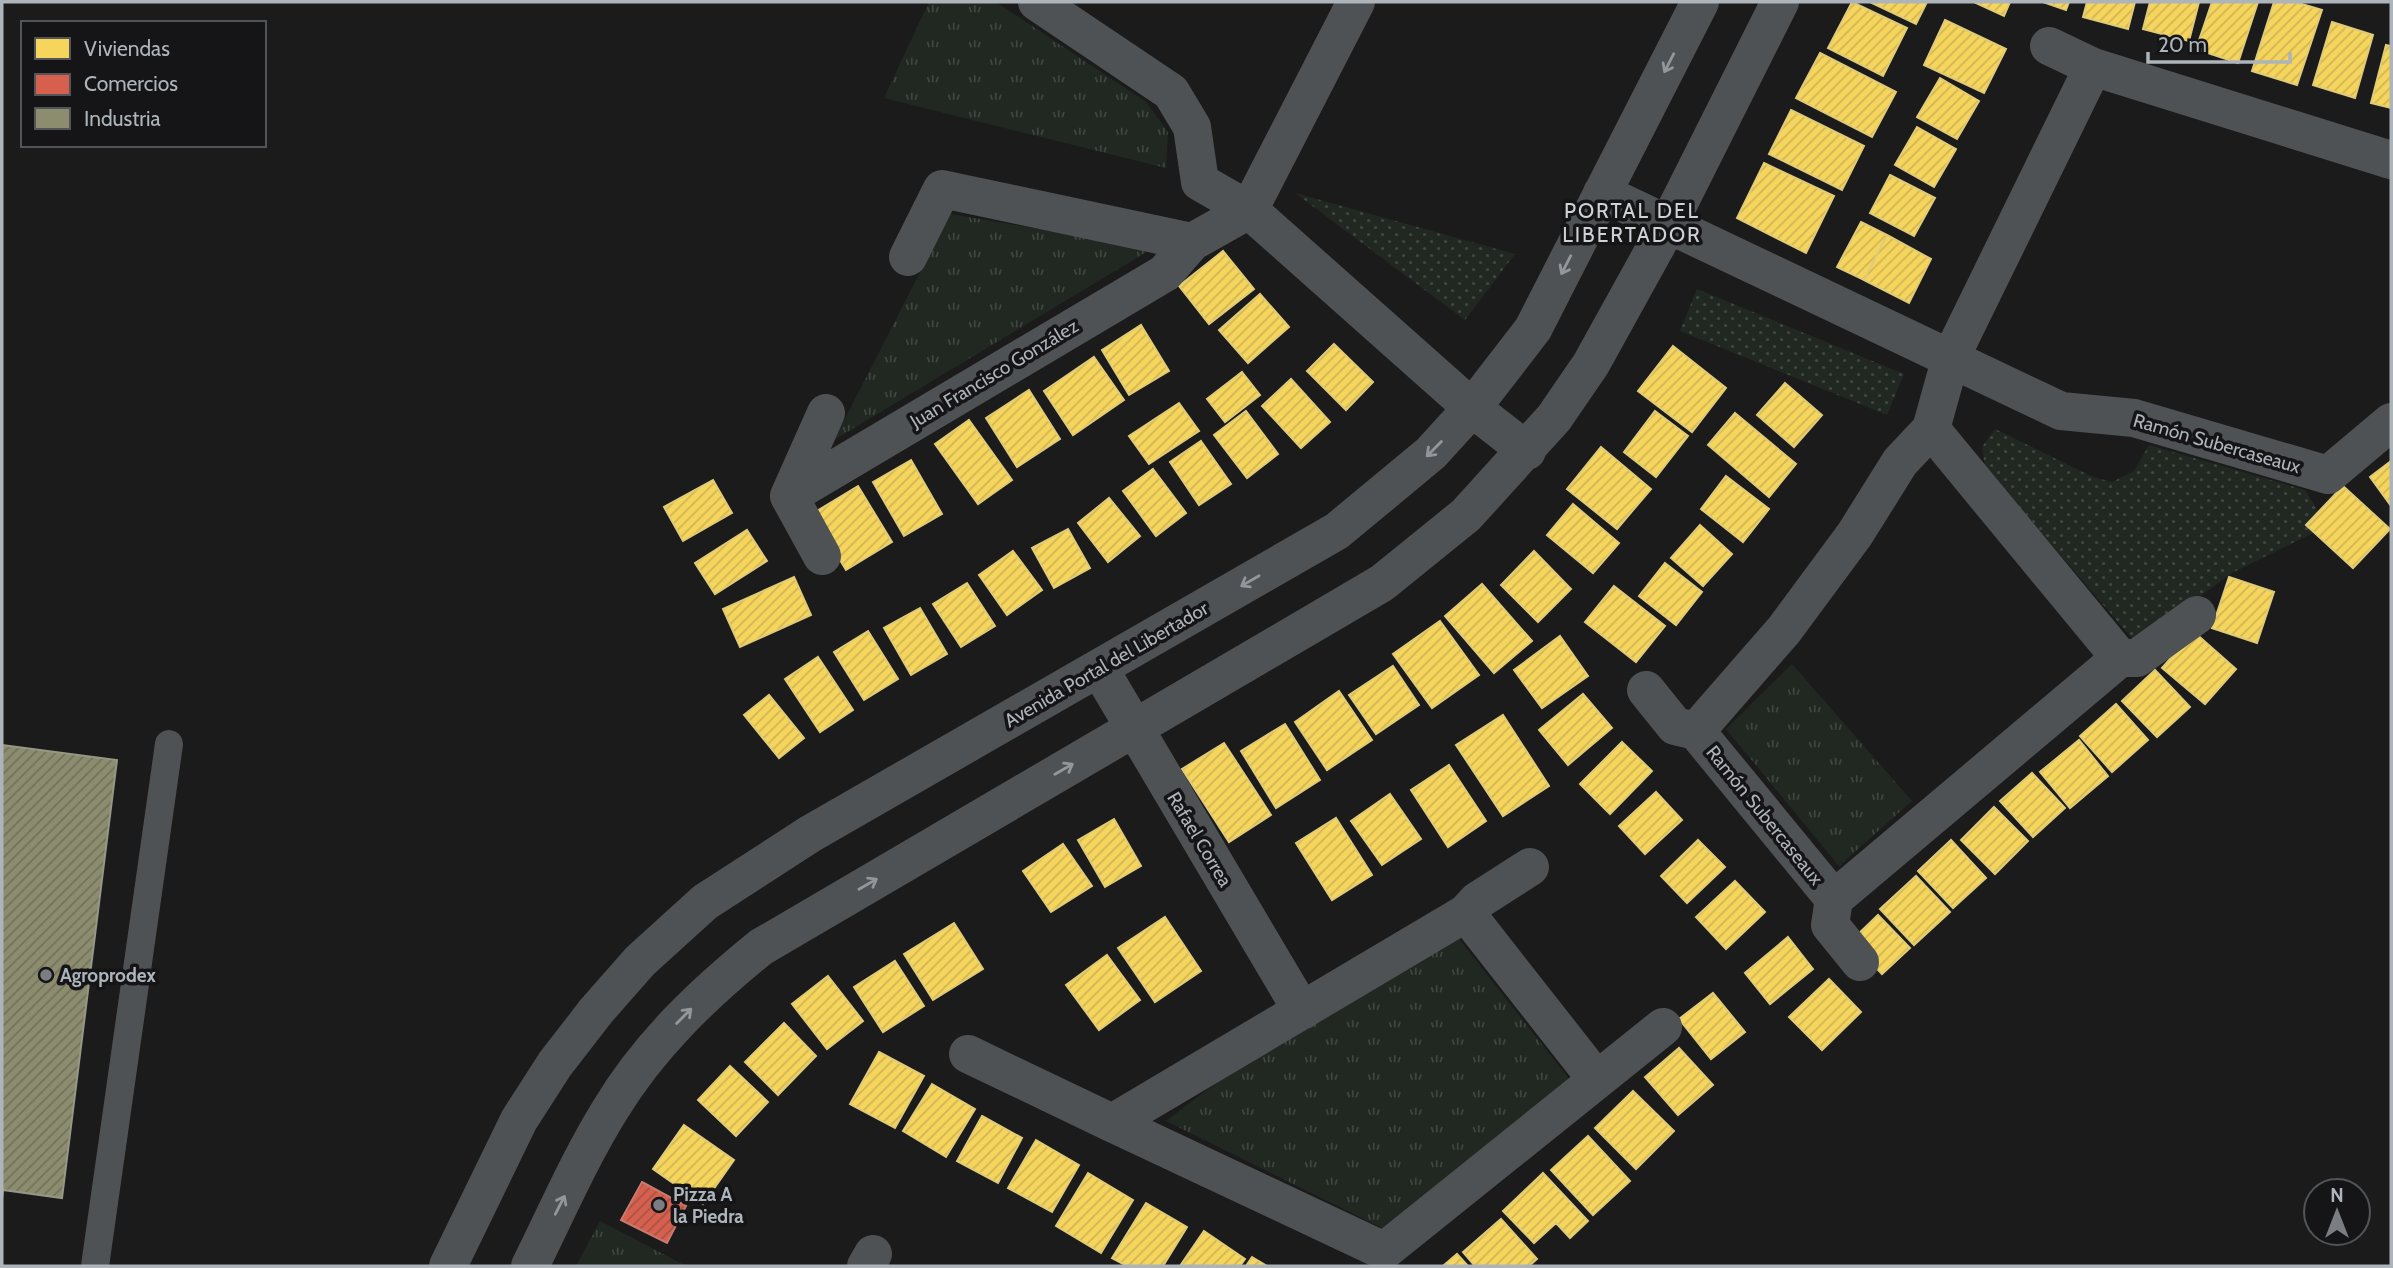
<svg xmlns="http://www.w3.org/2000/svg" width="2393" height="1268" font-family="Cabin,sans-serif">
<defs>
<pattern id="grass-dots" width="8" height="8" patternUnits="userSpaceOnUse" patternTransform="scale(1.75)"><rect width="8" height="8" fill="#212821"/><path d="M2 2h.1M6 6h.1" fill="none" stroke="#3f453f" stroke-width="1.8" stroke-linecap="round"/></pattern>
<pattern id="park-tufts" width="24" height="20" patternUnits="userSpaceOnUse" patternTransform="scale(1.75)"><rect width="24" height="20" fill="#212821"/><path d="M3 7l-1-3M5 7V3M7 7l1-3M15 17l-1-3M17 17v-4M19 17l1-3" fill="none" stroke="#3f453f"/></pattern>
<pattern id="homes-hatch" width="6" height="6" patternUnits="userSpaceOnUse" patternTransform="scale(1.75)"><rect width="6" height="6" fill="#f6d55c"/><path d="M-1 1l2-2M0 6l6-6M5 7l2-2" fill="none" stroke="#cfb555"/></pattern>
<pattern id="shops-hatch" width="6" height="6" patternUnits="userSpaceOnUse" patternTransform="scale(1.75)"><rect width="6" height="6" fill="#d6604d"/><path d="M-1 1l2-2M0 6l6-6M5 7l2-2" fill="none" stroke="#a55347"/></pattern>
<pattern id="industry-hatch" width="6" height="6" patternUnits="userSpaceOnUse" patternTransform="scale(1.75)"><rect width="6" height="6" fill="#8c8c6e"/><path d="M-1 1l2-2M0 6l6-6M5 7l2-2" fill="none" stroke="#72725e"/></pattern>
</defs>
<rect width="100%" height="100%" fill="#1b1b1b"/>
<path fill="url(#grass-dots)" d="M1295 193 1515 254 1465 320Z
M1697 289 1904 374 1887 415 1680 331Z
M1995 429 2093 477 2112 482 2134 471 2149 445 2305 490 2327 526 2232 573 2136 643 1985 467 1982 447Z"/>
<path fill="url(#park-tufts)" d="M929 2H996L1146 102 1168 132 1166 168 884 98Z
M950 214 1153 248 834 440Z
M1792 664 1912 801 1839 866 1726 729Z
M1459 939 1570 1080 1382 1228 1166 1121 1268 1044Z
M600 1221 686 1266H576Z"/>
<path fill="url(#homes-hatch)" stroke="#e0cb78" stroke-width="2" d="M1852 2 1907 28 1883 76 1828 48Z
M1870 2H1927L1916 24Z
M1974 2H2010L2004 16Z
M2043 2H2069L2066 10Z
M2087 2H2135L2128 29 2083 17Z
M2150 2H2199L2189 41 2143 29Z
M2212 2H2258L2238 63 2196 49Z
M2274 2H2295L2322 10 2297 85 2252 71Z
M1945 20 2006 49 1984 93 1924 65Z
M2332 22 2373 35 2355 98 2313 85Z
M2386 45 2391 46V108L2371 103Z
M1820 53 1896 92 1872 137 1796 98Z
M1940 78 1979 101 1957 139 1917 117Z
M1791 110 1864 146 1842 190 1769 154Z
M1917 127 1956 149 1934 187 1895 165Z
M1764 163 1834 196 1806 253 1737 218Z
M1890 175 1935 198 1914 236 1870 213Z
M1861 222 1887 235 1864 280 1837 267Z
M1887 235 1931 259 1909 303 1864 280Z
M1223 251 1254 289 1209 324 1179 286Z
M1260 294 1289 327 1248 363 1219 330Z
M1141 325 1169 371 1129 395 1102 350Z
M1334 344 1373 382 1346 410 1307 371Z
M1673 346 1726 388 1692 432 1638 391Z
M1094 357 1124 400 1073 435 1044 391Z
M1242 372 1260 395 1225 422 1207 399Z
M1291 379 1330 422 1301 448 1262 406Z
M1785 383 1822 415 1794 447 1757 415Z
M1029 390 1060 439 1017 467 986 418Z
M1179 403 1199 431 1149 464 1129 436Z
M1246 411 1278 454 1247 478 1214 435Z
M1655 411 1688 436 1656 477 1624 452Z
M1735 413 1796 464 1769 497 1708 445Z
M969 420 1012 480 978 504 935 444Z
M1201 441 1231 484 1199 505 1170 462Z
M1601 447 1651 489 1617 529 1567 489Z
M911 460 942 514 904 536 873 482Z
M2391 461V506L2370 477Z
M1153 469 1186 513 1156 536 1123 491Z
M1726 476 1769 509 1743 542 1701 509Z
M713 480 732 513 683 541 664 507Z
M858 486 892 542 846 570 812 514Z
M2343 486 2390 529 2353 568 2306 525Z
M1109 498 1140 536 1108 562 1078 523Z
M1573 504 1619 543 1593 573 1547 535Z
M1700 525 1732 554 1703 586 1671 558Z
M1068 529 1090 568 1054 588 1032 548Z
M747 530 767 561 715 594 695 563Z
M1013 551 1042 590 1007 615 979 575Z
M1534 551 1571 589 1538 622 1501 585Z
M1665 563 1702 592 1676 625 1639 596Z
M794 577 811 615 740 647 723 609Z
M2229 577 2274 592 2257 643 2212 628Z
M967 583 995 626 961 647 933 604Z
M1482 584 1532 641 1494 673 1445 616Z
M1614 586 1665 626 1636 662 1585 622Z
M920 608 947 654 911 675 884 628Z
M1440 621 1479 675 1432 708 1393 654Z
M868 631 898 679 864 700 834 652Z
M2194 632 2236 669 2205 704 2162 668Z
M1560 636 1588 676 1542 708 1514 670Z
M818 657 853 710 820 732 785 679Z
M1393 666 1419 705 1376 734 1349 695Z
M2155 670 2190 707 2157 737 2122 701Z
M1339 691 1372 740 1327 770 1295 722Z
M1583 694 1612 728 1568 765 1539 730Z
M769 695 804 738 779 758 744 715Z
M2116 704 2148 740 2112 772 2080 736Z
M1503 715 1549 786 1503 816 1456 745Z
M1285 724 1320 780 1276 808 1241 751Z
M2079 740 2108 776 2070 808 2040 772Z
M1622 742 1652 771 1610 814 1580 784Z
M1224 743 1271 815 1229 842 1182 769Z
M1449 765 1486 821 1448 847 1411 790Z
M2032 773 2065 808 2033 837 2000 801Z
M1656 792 1682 820 1645 854 1619 826Z
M1390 794 1421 839 1382 865 1351 821Z
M1994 807 2028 841 1995 874 1961 840Z
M1336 818 1372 875 1332 900 1296 843Z
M1114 819 1141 866 1105 887 1078 840Z
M1698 840 1725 867 1687 903 1661 876Z
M1951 840 1986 878 1953 908 1918 871Z
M1063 844 1092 886 1051 912 1023 871Z
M1916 876 1950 912 1914 945 1880 909Z
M1735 881 1765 912 1726 949 1696 917Z
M1878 915 1910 948 1882 974 1851 941Z
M1165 917 1201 971 1155 1002 1118 948Z
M954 923 983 969 933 1000 904 954Z
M1788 937 1813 969 1770 1004 1745 973Z
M1107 955 1140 1000 1099 1030 1066 985Z
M895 961 924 1006 883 1032 854 987Z
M828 976 863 1021 827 1049 792 1004Z
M1829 979 1861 1012 1822 1050 1789 1017Z
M1713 993 1745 1032 1711 1059 1679 1019Z
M784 1023 816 1056 778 1095 745 1062Z
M1679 1048 1713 1085 1678 1115 1645 1077Z
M879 1052 924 1076 895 1128 850 1104Z
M730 1066 768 1102 736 1136 698 1100Z
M932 1084 975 1109 946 1157 903 1131Z
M1633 1091 1674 1131 1636 1169 1595 1128Z
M982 1116 1022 1138 998 1183 957 1161Z
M684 1125 734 1160 703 1204 653 1169Z
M1588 1136 1630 1181 1593 1215 1551 1170Z
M1036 1140 1079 1165 1052 1212 1008 1188Z
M1088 1173 1133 1200 1101 1253 1056 1226Z
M1543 1173 1588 1221 1570 1238 1556 1223 1534 1243 1503 1211Z
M1146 1203 1187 1227 1163 1266H1127L1112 1258Z
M1501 1219 1537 1259 1529 1266H1475L1463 1252Z
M1204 1231 1245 1259 1240 1266H1180Z
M1457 1254 1468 1266H1443Z
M1252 1257 1267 1266H1246Z"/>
<path fill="url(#shops-hatch)" stroke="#ca796e" stroke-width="2" d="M642 1182 686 1206 667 1243 621 1220Z"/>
<path fill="url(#industry-hatch)" stroke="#969885" stroke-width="2" d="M2 745 117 760 62 1198 3 1190 2 1199Z"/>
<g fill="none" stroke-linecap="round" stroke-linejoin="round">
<path stroke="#4f5254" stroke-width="28" d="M95 1266 169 744"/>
<path stroke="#4f5254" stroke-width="38" d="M1037 2 1171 92 1192 127 1200 182 1249 210 1356 2
M2049 46 2093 67
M1602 193 2061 411 2134 418 2328 475 2391 422
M908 257 942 189 1192 242
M789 496 1165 273 1192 242 1249 210 1472 408 1527 451
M822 556 789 496 826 413
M2120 658H2137L2197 615
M1099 668 1302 1011
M1646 690 1675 726 1696 731
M1834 899 1696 731 1784 630 1855 534 1900 462 1931 429 1951 357 2093 67 2391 160
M1466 913 1477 901 1530 867
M1860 962 1830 925 1834 899 2120 658 1931 429
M968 1054 1112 1123
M1597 1080 1466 913 1112 1123 1384 1251 1663 1027
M448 1266 519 1120 555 1064 596 1011 640 961 705 902 810 834 1337 531 1431 453 1472 408 1533 329 1700 2
M530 1266C556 1214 579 1160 610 1110 649 1045 703 994 761 947L1382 583 1466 515 1554 418 1591 364 1669 223 1780 2
M866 1266 873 1254"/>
</g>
<defs><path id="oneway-shaft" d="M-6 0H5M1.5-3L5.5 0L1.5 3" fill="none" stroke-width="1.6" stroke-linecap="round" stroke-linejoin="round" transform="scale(1.75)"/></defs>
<g stroke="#91979b">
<use href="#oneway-shaft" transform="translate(1669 63) rotate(117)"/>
<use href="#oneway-shaft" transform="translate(1566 265) rotate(117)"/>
<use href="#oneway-shaft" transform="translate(1434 449) rotate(135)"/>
<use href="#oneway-shaft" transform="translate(1250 581) rotate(150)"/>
<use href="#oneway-shaft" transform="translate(1064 769) rotate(-30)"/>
<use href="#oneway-shaft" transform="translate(868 884) rotate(-30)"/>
<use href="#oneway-shaft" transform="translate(684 1016) rotate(-45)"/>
<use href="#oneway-shaft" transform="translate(560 1205) rotate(-63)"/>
</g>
<g fill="#7a7e82" stroke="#151517" stroke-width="2.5">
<circle cx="46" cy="975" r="7"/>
<circle cx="659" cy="1205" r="7"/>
</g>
<g text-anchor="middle" stroke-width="7" stroke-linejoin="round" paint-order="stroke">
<g font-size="19" fill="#adb4ba" stroke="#151517">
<text transform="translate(994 373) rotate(-31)" y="7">Juan Francisco González</text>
<text transform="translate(2217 443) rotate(16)" y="7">Ramón Subercaseaux</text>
<text transform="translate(1106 664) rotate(-30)" y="7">Avenida Portal del Libertador</text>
<text transform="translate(1765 815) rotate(51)" y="7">Ramón Subercaseaux</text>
<text transform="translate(1200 839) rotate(59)" y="7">Rafael Correa</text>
</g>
<g font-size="19" font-weight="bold" fill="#adb4ba" stroke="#151517" text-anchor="start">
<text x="60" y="982">Agroprodex</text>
<text x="673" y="1201">Pizza A<tspan x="673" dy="22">la Piedra</tspan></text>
</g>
<g font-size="21" letter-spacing="2" fill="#ced2d7" stroke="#151517">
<text x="1632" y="218">PORTAL DEL<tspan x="1632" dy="24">LIBERTADOR</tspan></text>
</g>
</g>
<rect width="2393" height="1268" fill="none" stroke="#adb4ba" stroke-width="7"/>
<rect x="21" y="21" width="245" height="126" fill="#151517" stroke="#525558" stroke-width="2"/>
<rect x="35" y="38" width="35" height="21" fill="#f6d55c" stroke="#525558" stroke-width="2"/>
<text x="84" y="56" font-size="21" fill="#adb4ba">Viviendas</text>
<rect x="35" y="74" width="35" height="21" fill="#d6604d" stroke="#525558" stroke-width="2"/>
<text x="84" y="91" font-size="21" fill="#adb4ba">Comercios</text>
<rect x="35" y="108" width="35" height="21" fill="#8c8c6e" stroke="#525558" stroke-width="2"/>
<text x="84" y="126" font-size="21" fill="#adb4ba">Industria</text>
<g transform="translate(2337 1212)"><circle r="33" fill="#151517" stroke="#525558" stroke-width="2"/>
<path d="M0-5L12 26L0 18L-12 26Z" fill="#7a7e82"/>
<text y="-10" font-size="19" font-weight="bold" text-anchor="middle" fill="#adb4ba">N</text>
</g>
<path d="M2148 52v10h142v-10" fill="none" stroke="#adb4ba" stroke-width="3.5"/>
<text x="2158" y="52" font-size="21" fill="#adb4ba" stroke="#151517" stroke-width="5" paint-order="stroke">20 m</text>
</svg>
